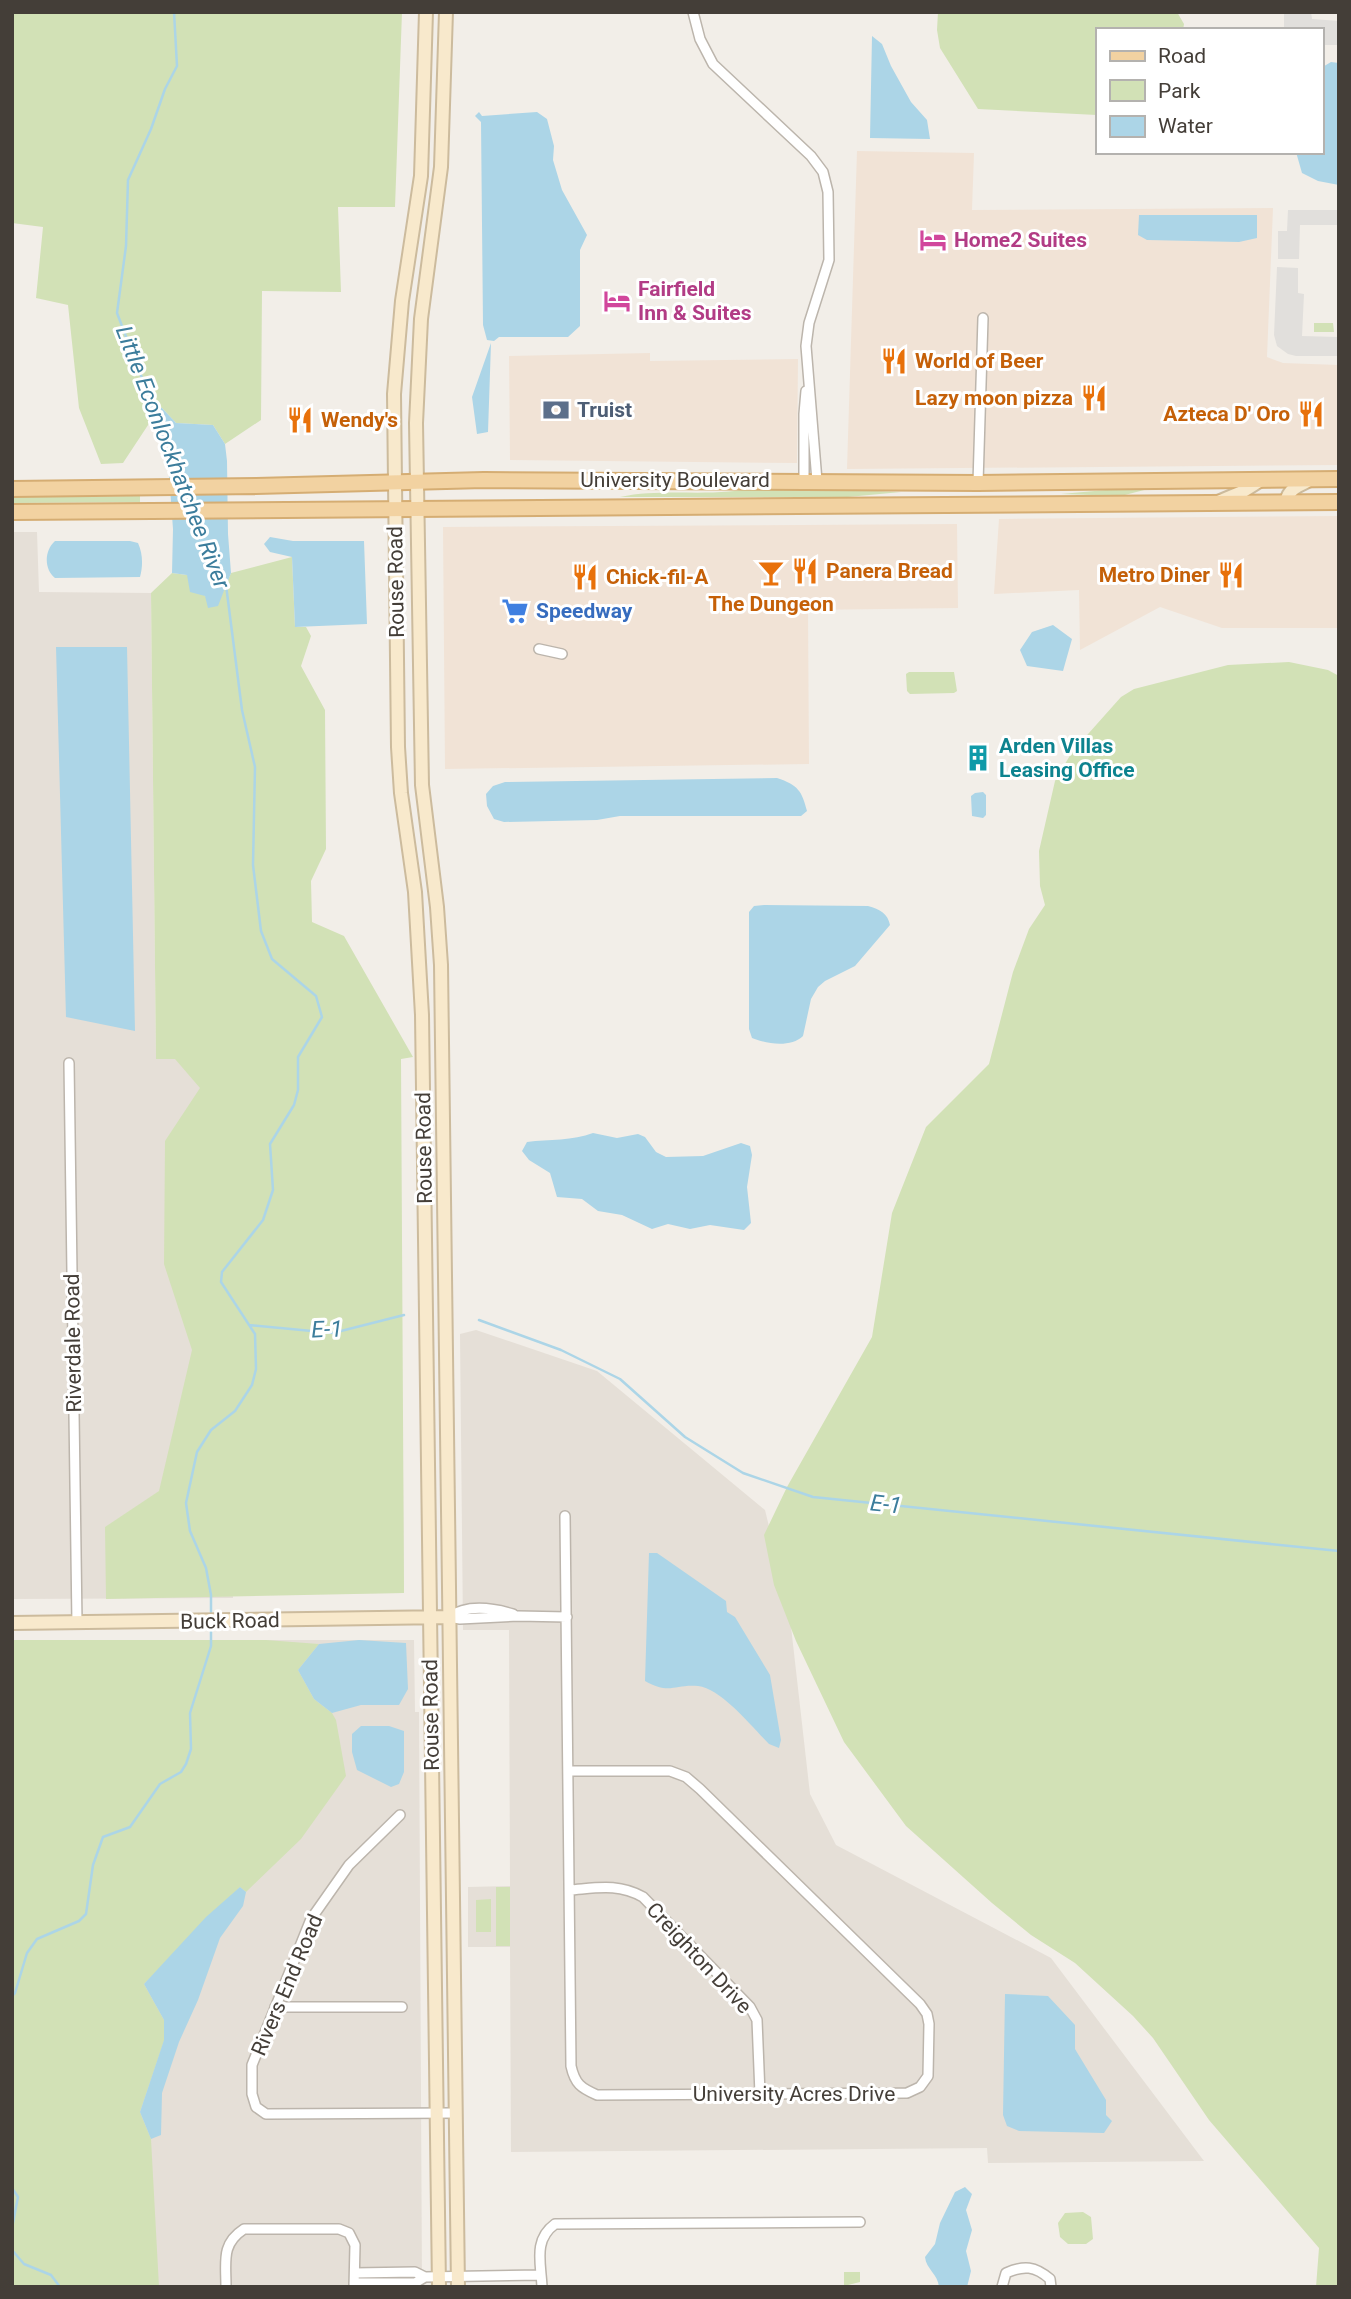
<svg xmlns="http://www.w3.org/2000/svg" width="1351" height="2299" font-family="Roboto,sans-serif">
<rect width="100%" height="100%" fill="#f2eee8"/>
<path fill="#e5dfd7" d="M12 532H37L39 592 151 593 156 1059 401 1058 400 1472H403L404 1593 233 1594V1598L12 1599Z
M476 1330 597 1371 765 1510 789 1609 810 1794 836 1845 1051 1958 1204 2161 988 2163 987 2148 511 2152 510 1947H468V1887L510 1886 509 1630H463L460 1334Z
M266 1640H414L415 1712H419L422 2287H12V2168Z"/>
<path fill="#f1e3d6" d="M857 151 974 153 972 210 1273 208 1267 357 1283 363 1339 365V465L847 469Z
M650 353V361L798 359 797 463 510 460 509 356Z
M1339 516V628H1222L1160 607 1080 650 1079 590 994 594 999 519Z
M957 524 958 608 808 610 809 764 445 769 443 527Z"/>
<path fill="#d2e1b6" d="M12 12H402L395 207H338L341 292 262 291 261 420 225 444 213 425 176 423 162 408 143 401 152 419 123 463 101 464 79 408 68 305 36 298 43 227 12 223Z
M938 12H1177L1184 24 1183 30H1097V115L978 109 940 48 937 30Z
M1314 323H1333L1334 332H1314Z
M760 486 901 492 848 497H620C667 487 715 499 760 486Z
M1117 489H1148L1121 496 1061 494Z
M140 496V502L12 503V497Z
M292 557 295 627H306L311 636 301 666 325 710 326 849 311 881 312 922 344 936 413 1057 401 1059 404 1593 106 1599 105 1527 159 1491 192 1350 164 1264 165 1141 200 1088 175 1059H156L151 593 172 573 187 575 205 596 217 606 231 573Z
M1289 662 1328 670 1339 676V2287H1316L1319 2248 1209 2120 1153 2038 1133 2016 1075 1963 1031 1935 992 1903 906 1826 844 1742 796 1641 774 1585 764 1535 787 1487 872 1337 892 1213 926 1127 989 1064 1013 972 1029 929 1045 905 1040 886 1039 851 1055 781 1072 752 1121 697 1134 689 1228 665Z
M909 672H954L957 691 954 693 910 694 907 691 906 674Z
M12 1640H266L319 1644 298 1670 314 1699 332 1713 336 1720 346 1776 301 1839 246 1892 240 1887 144 1984 164 2020V2041L140 2112 151 2139 159 2287H12Z
M496 1887H510V1946H496Z
M491 1899V1932H476V1900Z
M1083 2212 1091 2217 1093 2239 1086 2244H1068L1060 2237 1058 2223 1065 2213Z
M844 2272H860V2282L844 2286Z"/>
<path fill="#e1dfdc" d="M1284 12H1311L1312 19 1339 21V45H1321V30H1284Z
M1288 210H1339V225H1300L1299 259H1278V231H1287Z
M1277 267 1298 268V293L1304 294 1302 336 1338 337 1339 356H1296L1288 354 1277 346 1274 335Z"/>
<path fill="#acd5e7" d="M872 36 882 44 891 66 911 102 927 120 930 139 870 138Z
M1331 62 1339 63V185L1318 181 1302 173 1296 152H1321V68Z
M479 112 482 116 537 112 547 119 554 146 553 160 562 190 587 235 580 250V326L568 337H499L494 341 487 340 483 325 481 122 475 116Z
M1139 215H1257V238L1239 242 1147 240 1138 235Z
M491 343 488 432 477 434 472 397Z
M143 399 162 408 176 423 213 425 225 444 227 461 228 534 231 573 218 606 208 608 205 596 190 592 187 575 172 573 173 529 168 460Z
M270 537 293 541H364L367 624 295 627 292 557 270 552 264 544Z
M55 541H130L138 543C143 554 143 566 140 577L55 578C44 569 44 551 55 541Z
M1053 625 1072 639 1063 671 1027 666 1020 650 1032 632Z
M56 647H127L135 1031 66 1017Z
M777 778C798 785 802 791 807 811L801 816H620L597 820 504 822 494 819 487 806 486 794 493 786 505 782Z
M983 792 986 795V815L983 818 972 816 971 796 975 793Z
M764 905 868 906C880 909 888 914 890 925L855 966 825 981 818 987 811 999 803 1036C791 1048 766 1044 752 1038L749 1029V912L754 906Z
M593 1133 617 1138 638 1134 645 1137 656 1152 666 1157 703 1156 741 1143 750 1146 752 1155 747 1187 751 1223 744 1230 710 1225 690 1229 668 1224 652 1229 622 1215 598 1211 582 1199 557 1197 550 1173 529 1160 522 1151 527 1142C549 1139 573 1141 593 1133Z
M649 1553H657L726 1601 727 1612 735 1617 770 1675 781 1740 779 1748 769 1744C752 1727 722 1689 698 1686 674 1684 670 1695 645 1681Z
M359 1640 406 1643 408 1689 399 1705H361L332 1713 314 1699 298 1670 319 1644Z
M361 1726H389L404 1731V1772L399 1784 391 1787 357 1770 352 1752V1734Z
M240 1887 246 1892 243 1906 220 1938 198 2000 179 2042 162 2093 161 2135 151 2139 140 2112 164 2040V2020L144 1984 206 1917Z
M1005 1994 1048 1996 1075 2025V2049L1106 2100V2115L1112 2121 1104 2133 1019 2131 1007 2126 1003 2115Z
M965 2187 972 2194 966 2210 972 2230 966 2251 971 2271 967 2287H939C938 2274 926 2269 925 2257L935 2244 940 2223 955 2192Z"/>
<g fill="none" stroke-linecap="round" stroke-linejoin="round">
<path stroke="#acd5e7" stroke-width="2.5" d="M152 404 117 313 126 246 128 180 151 129 165 89 177 66 174 12
M479 1320 561 1350 620 1379 685 1437 743 1473 813 1497 1339 1551
M249 1325 333 1333 404 1315
M211 1615V1595L206 1568 190 1531 186 1503 197 1452 211 1430 235 1411 252 1385 256 1369 255 1334 221 1282 222 1272 263 1220 273 1190 270 1144 294 1105 298 1090V1057L322 1017 316 996 272 959 261 931 253 865 255 767 242 710 226 585
M12 1996 15 1993 27 1953 37 1939 79 1921 86 1914 93 1865 103 1837 130 1827 160 1784 181 1772 186 1764 191 1749 190 1713 211 1646V1625
M12 2188 18 2197 12 2228
M12 2250 24 2264 51 2275 60 2287"/>
<g stroke="#bcb5ac" stroke-width="12">
<path id="street" d="M693 12 700 39 713 64 811 156 823 172 828 192 829 260 809 323 806 346 817 481
M804 481V414L806 391
M978 483 983 318
M539 649 562 654
M69 1063 77 1623
M565 1516 571 2066C575 2084 581 2088 597 2095L907 2093 920 2087 928 2076 929 2024 927 2014 920 2004 700 1789 686 1777 670 1771H568
M449 1617 460 1619 518 1616 567 1617
M449 1617C467 1604 493 1608 513 1614
M400 1815 349 1865 311 1919 252 2065V2094L256 2107 266 2114 456 2113
M569 1890C597 1888 618 1883 643 1897L750 2007 757 2020 760 2094
M275 2007H402
M355 2273 415 2272 425 2277 541 2275
M354 2283H415L425 2277
M226 2287C226 2261 221 2244 244 2229H339L349 2233 355 2245 354 2287
M542 2287C541 2263 533 2240 555 2224L860 2222
M1002 2287 1006 2273C1024 2265 1035 2266 1050 2279L1051 2287"/>
</g>
<g stroke="#ccbb9d" stroke-width="16">
<path id="secondary" d="M426 12 421 176 402 301 394 394 398 747 401 793 415 892 422 1015 439 2287
M446 12 441 167 421 319 416 423 422 785 437 907 441 965 458 2287
M1218 502 1242 492 1261 480
M1286 502C1289 488 1298 486 1310 480
M12 1623 449 1617"/>
</g>
<g stroke="#d5ad73" stroke-width="18">
<path id="primary" d="M12 489 256 486 484 480 978 483 1339 479
M12 512 1339 502"/>
</g>
<use href="#street" stroke="#fff" stroke-width="9"/>
<use href="#secondary" stroke="#f8e9cc" stroke-width="12"/>
<use href="#primary" stroke="#f2d2a1" stroke-width="14"/>
</g>
<defs>
<g id="hotel-bare" transform="scale(2.1)"><path d="M-6-4.5h1.5V1H6V5H4.5V3h-9V5H-6ZM-4 0a1.8 1.8 0 1 1 3.6 0ZM.5 0V-2.5h3Q6-2.5 6 0Z" fill="#d1479c" stroke="#fff" stroke-width="2.5" paint-order="stroke"/></g>
<g id="restaurant-bare" transform="scale(2.1)"><path d="M-5-6h1v4h1v-4h1v4h1v-4h1v5L-1.5 .5V6h-2V.5L-5-1ZM5-6V6H3V1.5H1.5Q1.5-4 5-6Z" fill="#e8710a" stroke="#fff" stroke-width="2.5" paint-order="stroke"/></g>
<g id="bank-bare" transform="scale(2.1)"><path d="M-6-4H6V4H-6ZM0-2.3a2.3 2.3 0 1 0 0 4.6a2.3 2.3 0 1 0 0-4.6Z" fill="#5c6f8a" stroke="#fff" stroke-width="2.5" paint-order="stroke"/></g>
<g id="bar-bare" transform="scale(2.1)"><path d="M-6-5H6L.8 .8V4.5H3.5V6h-7V4.5H-.8V.8Z" fill="#e8710a" stroke="#fff" stroke-width="2.5" paint-order="stroke"/></g>
<g id="supermarket-bare" transform="scale(2.1)"><path d="M-6-5.5h2.5l.6 2H6L4.5 2H-2.5L-4.4-4H-6ZM-1.5 3.2a1.3 1.3 0 1 0 .1 0ZM3 3.2a1.3 1.3 0 1 0 .1 0Z" fill="#3f7fe0" stroke="#fff" stroke-width="2.5" paint-order="stroke"/></g>
<g id="building-bare" transform="scale(2.1)"><path d="M-4-6H4V6H1V3H-1V6H-4ZM-2.5-4.3h1.7v1.8h-1.7ZM.8-4.3h1.7v1.8H.8ZM-2.5-1h1.7V.8h-1.7ZM.8-1h1.7V.8H.8Z" fill="#0f9aa8" stroke="#fff" stroke-width="2.5" paint-order="stroke"/></g>
</defs>
<g fill-rule="evenodd">
<use href="#hotel-bare" x="933" y="240"/>
<use href="#hotel-bare" x="617" y="301"/>
<use href="#restaurant-bare" x="894" y="361"/>
<use href="#restaurant-bare" x="1094" y="398"/>
<use href="#bank-bare" x="556" y="410"/>
<use href="#restaurant-bare" x="1311" y="414"/>
<use href="#restaurant-bare" x="300" y="420"/>
<use href="#restaurant-bare" x="805" y="571"/>
<use href="#bar-bare" x="771" y="573"/>
<use href="#restaurant-bare" x="1231" y="575"/>
<use href="#restaurant-bare" x="585" y="577"/>
<use href="#supermarket-bare" x="515" y="611"/>
<use href="#building-bare" x="978" y="758"/>
</g>
<g text-anchor="middle" stroke-width="6" stroke-linejoin="round" paint-order="stroke">
<g font-size="21" font-weight="bold" fill="#b23c85" stroke="#fff" text-anchor="start">
<text x="954" y="247">Home2 Suites</text>
<text x="638" y="296">Fairfield<tspan x="638" dy="24">Inn &amp; Suites</tspan></text>
</g>
<g font-size="21" font-weight="bold" fill="#c56008" stroke="#fff" text-anchor="start">
<text x="915" y="368">World of Beer</text>
<text x="1073" y="405" text-anchor="end">Lazy moon pizza</text>
<text x="1290" y="421" text-anchor="end">Azteca D' Oro</text>
<text x="321" y="427">Wendy's</text>
<text x="826" y="578">Panera Bread</text>
<text x="1210" y="582" text-anchor="end">Metro Diner</text>
<text x="606" y="584">Chick-fil-A</text>
<text x="771" y="611" text-anchor="middle">The Dungeon</text>
</g>
<g font-size="21" font-weight="bold" fill="#4e5e75" stroke="#fff" text-anchor="start">
<text x="577" y="417">Truist</text>
</g>
<g font-size="21" fill="#443e38" stroke="#fff">
<text x="675" y="487">University Boulevard</text>
<text transform="translate(396 582) rotate(-91)" y="7">Rouse Road</text>
<text transform="translate(424 1148) rotate(-91)" y="7">Rouse Road</text>
<text transform="translate(73 1343) rotate(-91)" y="7">Riverdale Road</text>
<text transform="translate(230 1621) rotate(-1)" y="7">Buck Road</text>
<text transform="translate(431 1715) rotate(-91)" y="7">Rouse Road</text>
<text transform="translate(699 1958) rotate(47)" y="7">Creighton Drive</text>
<text transform="translate(287 1985) rotate(-67)" y="7">Rivers End Road</text>
<text x="794" y="2101">University Acres Drive</text>
</g>
<g font-size="21" font-weight="bold" fill="#366cbe" stroke="#fff" text-anchor="start">
<text x="536" y="618">Speedway</text>
</g>
<g font-size="21" font-weight="bold" fill="#0d838f" stroke="#fff" text-anchor="start">
<text x="999" y="753">Arden Villas<tspan x="999" dy="24">Leasing Office</tspan></text>
</g>
<g font-size="23" font-style="italic" fill="#3c7d9c" stroke="#fff">
<text transform="translate(173 457) rotate(69)" y="8">Little Econlockhatchee River</text>
<text transform="translate(327 1329) rotate(-2)" y="8">E-1</text>
<text transform="translate(886 1504) rotate(6)" y="8">E-1</text>
</g>
</g>
<rect width="1351" height="2299" fill="none" stroke="#443e38" stroke-width="28"/>
<rect x="1096" y="28" width="228" height="126" fill="#ffffff" stroke="#b4b2af" stroke-width="2"/>
<rect x="1110" y="51" width="35" height="10" fill="#f2d2a1" stroke="#b4b2af" stroke-width="2"/>
<text x="1158" y="63" font-size="21" fill="#443e38">Road</text>
<rect x="1110" y="80" width="35" height="21" fill="#d2e1b6" stroke="#b4b2af" stroke-width="2"/>
<text x="1158" y="98" font-size="21" fill="#443e38">Park</text>
<rect x="1110" y="116" width="35" height="21" fill="#acd5e7" stroke="#b4b2af" stroke-width="2"/>
<text x="1158" y="133" font-size="21" fill="#443e38">Water</text>
</svg>
